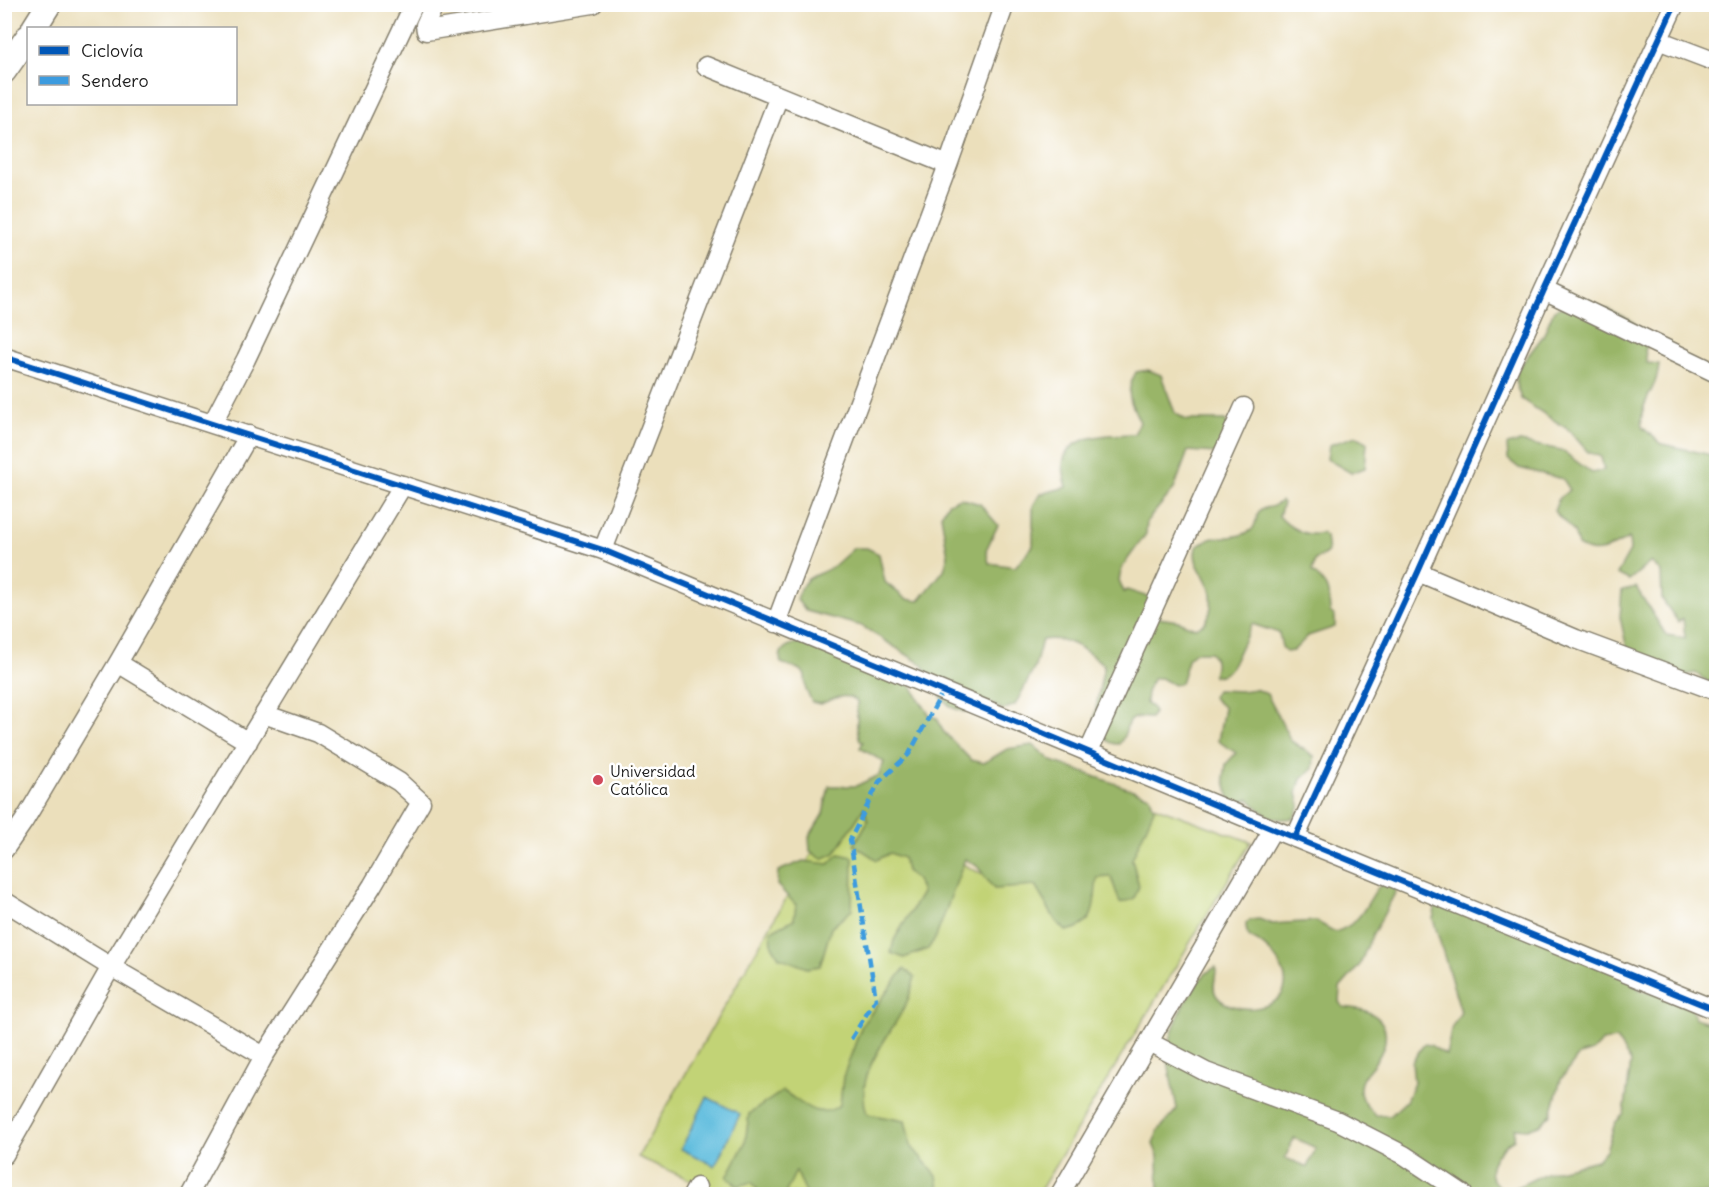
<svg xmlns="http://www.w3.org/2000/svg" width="1721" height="1199" font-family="Delius,sans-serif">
<rect width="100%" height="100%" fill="#fff"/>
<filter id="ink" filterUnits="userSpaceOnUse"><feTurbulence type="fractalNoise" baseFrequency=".0167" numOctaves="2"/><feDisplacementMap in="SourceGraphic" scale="12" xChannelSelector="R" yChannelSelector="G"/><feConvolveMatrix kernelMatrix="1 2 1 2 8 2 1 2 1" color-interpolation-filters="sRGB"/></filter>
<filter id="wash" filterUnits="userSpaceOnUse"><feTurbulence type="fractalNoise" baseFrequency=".008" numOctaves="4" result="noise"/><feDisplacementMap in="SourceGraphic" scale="24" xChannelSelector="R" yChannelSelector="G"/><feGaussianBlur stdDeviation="1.35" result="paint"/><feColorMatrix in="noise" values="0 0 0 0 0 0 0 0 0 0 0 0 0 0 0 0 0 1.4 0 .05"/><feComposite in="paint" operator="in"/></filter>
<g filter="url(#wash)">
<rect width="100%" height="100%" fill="#ebdfbb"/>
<path fill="#c2d376" stroke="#6f7849" stroke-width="1.5" d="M1121 794 1251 842 1038 1194H722L638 1157 842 801 991 879Z"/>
<path fill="#99b567" stroke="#5a6842" stroke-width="1.5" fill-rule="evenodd" d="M1566 305 1605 308 1629 319 1652 338 1645 350 1647 363 1659 364C1658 390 1638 402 1642 427L1662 444 1716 456V687L1695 673 1678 677 1629 658 1620 617 1622 590 1636 587 1666 635 1685 638 1683 618 1678 622 1662 599 1661 572 1651 562 1629 580 1617 574 1630 551 1629 538C1609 548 1598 558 1578 546L1574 532 1554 511 1559 498 1570 490 1563 479 1519 468 1508 459 1507 445 1520 442 1561 450 1592 473 1604 470 1601 457 1588 452 1569 430 1521 399 1516 384 1517 370 1543 336 1554 310Z
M1148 370 1161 375 1175 413 1186 420H1225L1232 431 1216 453 1188 451 1174 489 1147 521 1146 534 1122 567 1119 580 1124 592 1127 590 1157 600 1159 618 1178 621 1195 628C1204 625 1207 621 1210 612 1218 579 1190 570 1196 548 1213 530 1230 543 1250 531 1257 527 1255 517 1260 510 1264 506 1269 509 1273 506 1276 505 1278 503 1281 501L1283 503 1279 516C1288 527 1307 538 1321 533L1326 537 1328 552 1315 560 1312 572C1329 585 1329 592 1330 612L1335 616V627L1308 636 1293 651 1286 652 1282 647 1279 633 1252 624 1231 668C1225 674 1221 676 1213 676 1215 667 1218 660 1210 652H1195L1189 657 1181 683 1174 685 1161 678H1154L1147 690 1146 704 1152 707 1154 713 1150 718C1118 715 1133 728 1119 744 1104 745 1101 729 1094 719L1104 665C1085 649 1067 636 1042 640L1035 667 1015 705 1003 710 991 703 964 712 951 707 941 697 923 665 862 626 806 611 797 600C804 572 815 579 835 565 841 560 847 554 854 548H867L879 554 885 582 906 599 919 601 944 570 948 556 941 515 948 503 960 498 980 504 998 525 986 550 989 563 1015 567 1033 546V506L1040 494 1067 487C1065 479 1061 466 1064 459 1072 433 1112 435 1134 434L1140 422C1130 401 1124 394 1136 372Z
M1356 436 1367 442 1365 468 1351 473 1327 459 1329 445Z
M808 641 911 686 930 716 937 718 943 731 971 760 984 763 1007 749 1033 745 1052 761 1150 796 1154 809 1132 859 1139 886 1134 899 1120 903 1111 877 1097 878C1093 905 1098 926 1066 931L1056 921 1035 886 994 889 977 866 965 859 936 937 928 949 904 958 891 953 894 940 922 893 917 880 906 871 903 858 890 853 877 860 854 845 868 821 864 808 835 853 822 859 810 851 809 837 823 814 829 786H856L879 775 884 762 860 748 863 742 860 741 857 728V701C844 691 833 700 820 704L812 702 806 690 805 675 801 670 781 663C776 646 794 643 808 641Z
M1255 689 1267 694 1291 741 1314 756 1313 769 1301 779 1297 793 1300 806 1294 818C1270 822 1265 815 1249 799L1232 806 1224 778 1226 764 1236 753 1218 741 1224 708 1212 697 1216 690 1242 691Z
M839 854 853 857 852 910 831 928 820 966 807 968 779 957 772 945 771 931 794 919 796 905 777 885 778 871 803 861 829 864Z
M1387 879 1396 888 1394 895 1370 940 1359 966 1340 988 1339 1002 1343 1007C1350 1008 1359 1008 1366 1011 1391 1021 1389 1042 1376 1061 1370 1070 1360 1077 1360 1088 1359 1100 1368 1108 1376 1115L1390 1116 1406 1101 1414 1083 1412 1062 1424 1044 1430 1045 1446 1055 1452 1027 1461 1012 1433 919 1436 905 1462 900 1623 970 1641 991 1667 992 1690 1005 1695 1018 1708 1022 1716 1020V1194H1509L1511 1190 1546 1173 1597 1160 1606 1150 1615 1123 1624 1114 1631 1062 1616 1039 1603 1041 1593 1051 1579 1055 1561 1079 1551 1114 1541 1124 1528 1129 1515 1128 1514 1139C1503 1145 1487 1162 1491 1176 1493 1181 1497 1185 1500 1188L1498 1194H1159L1158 1156 1153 1144 1158 1131 1177 1109C1174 1091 1168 1073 1168 1054 1169 1030 1193 977 1216 967 1217 975 1211 988 1216 995 1229 1015 1281 1013 1285 986 1288 970 1270 949 1257 941 1255 939 1251 939 1249 936 1246 933 1246 928 1246 923L1251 920 1259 919 1272 924 1316 921 1335 932C1368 922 1366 894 1387 879ZM1294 1138 1316 1148 1307 1167 1285 1158Z
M904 969 915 977C912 986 910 996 906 1004 889 1039 853 1073 867 1114L905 1121 911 1146 937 1176 940 1194H807L796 1171 785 1194H760L752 1182 738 1186 727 1177 745 1143 749 1114 783 1091C804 1104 817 1121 840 1105L843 1077 862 1025Z"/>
<path fill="#60bdde" stroke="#3e6c7d" stroke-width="1.5" d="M707 1097 740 1114 715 1166 681 1149Z"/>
</g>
<g filter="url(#ink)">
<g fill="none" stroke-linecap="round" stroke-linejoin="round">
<g stroke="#847e6c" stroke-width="21">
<path id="minor" d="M435 4 425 25 426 31 593 4
M1658 40 1716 62
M706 66 948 165
M1544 290 1716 373
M4 357 603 550 1273 829 1716 1010
M212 424 246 359 414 4
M603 550 779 96
M1418 572 1576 639 1716 691
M776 623 948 165 1005 4
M118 663 248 742
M1088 753 1244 407
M1295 838 1418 572 1544 290 1675 4
M4 850 24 821 118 663 249 435
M4 901 111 967 264 1056
M1149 1042 1206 1072 1338 1121 1404 1155 1463 1194
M4 1155 111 967 403 485
M189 1194 264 1056 372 886 421 802 399 782 318 733 264 714
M693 1194 697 1187
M1060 1194 1273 829"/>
</g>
<g stroke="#847e6c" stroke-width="27">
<path id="major" d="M34 28 49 4
M4 71 28 37"/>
</g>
<use href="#minor" stroke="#fff" stroke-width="18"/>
<use href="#major" stroke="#fff" stroke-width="24"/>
<path stroke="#3c9bdf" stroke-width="4.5" stroke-dasharray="9 4.5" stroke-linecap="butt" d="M851 1039 876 999 850 840 879 782 909 754 942 693"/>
<g stroke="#fff" stroke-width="10">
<path id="cycleway" d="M4 357 603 550 1273 829 1716 1010
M1295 838 1418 572 1544 290 1675 4"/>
</g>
<use href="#cycleway" stroke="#0057b8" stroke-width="6"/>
</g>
</g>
<circle fill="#d1495b" stroke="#fff" stroke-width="2" cx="598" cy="780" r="6"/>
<g text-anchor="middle" stroke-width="5" stroke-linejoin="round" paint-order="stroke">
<g font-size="16" fill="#1c1c1c" stroke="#fff" text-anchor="start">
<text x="610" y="777">Universidad<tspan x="610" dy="18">Católica</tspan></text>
</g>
</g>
<rect width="1721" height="1199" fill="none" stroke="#fff" stroke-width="24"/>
<rect x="27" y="27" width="210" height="78" fill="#ffffff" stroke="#a4a4a4" stroke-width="1.5"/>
<rect x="39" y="46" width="30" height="9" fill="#0057b8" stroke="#a4a4a4" stroke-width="1.5"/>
<text x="81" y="57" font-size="18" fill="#1c1c1c">Ciclovía</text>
<rect x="39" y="76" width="30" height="9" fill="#3c9bdf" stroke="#a4a4a4" stroke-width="1.5"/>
<text x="81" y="87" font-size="18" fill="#1c1c1c">Sendero</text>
</svg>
